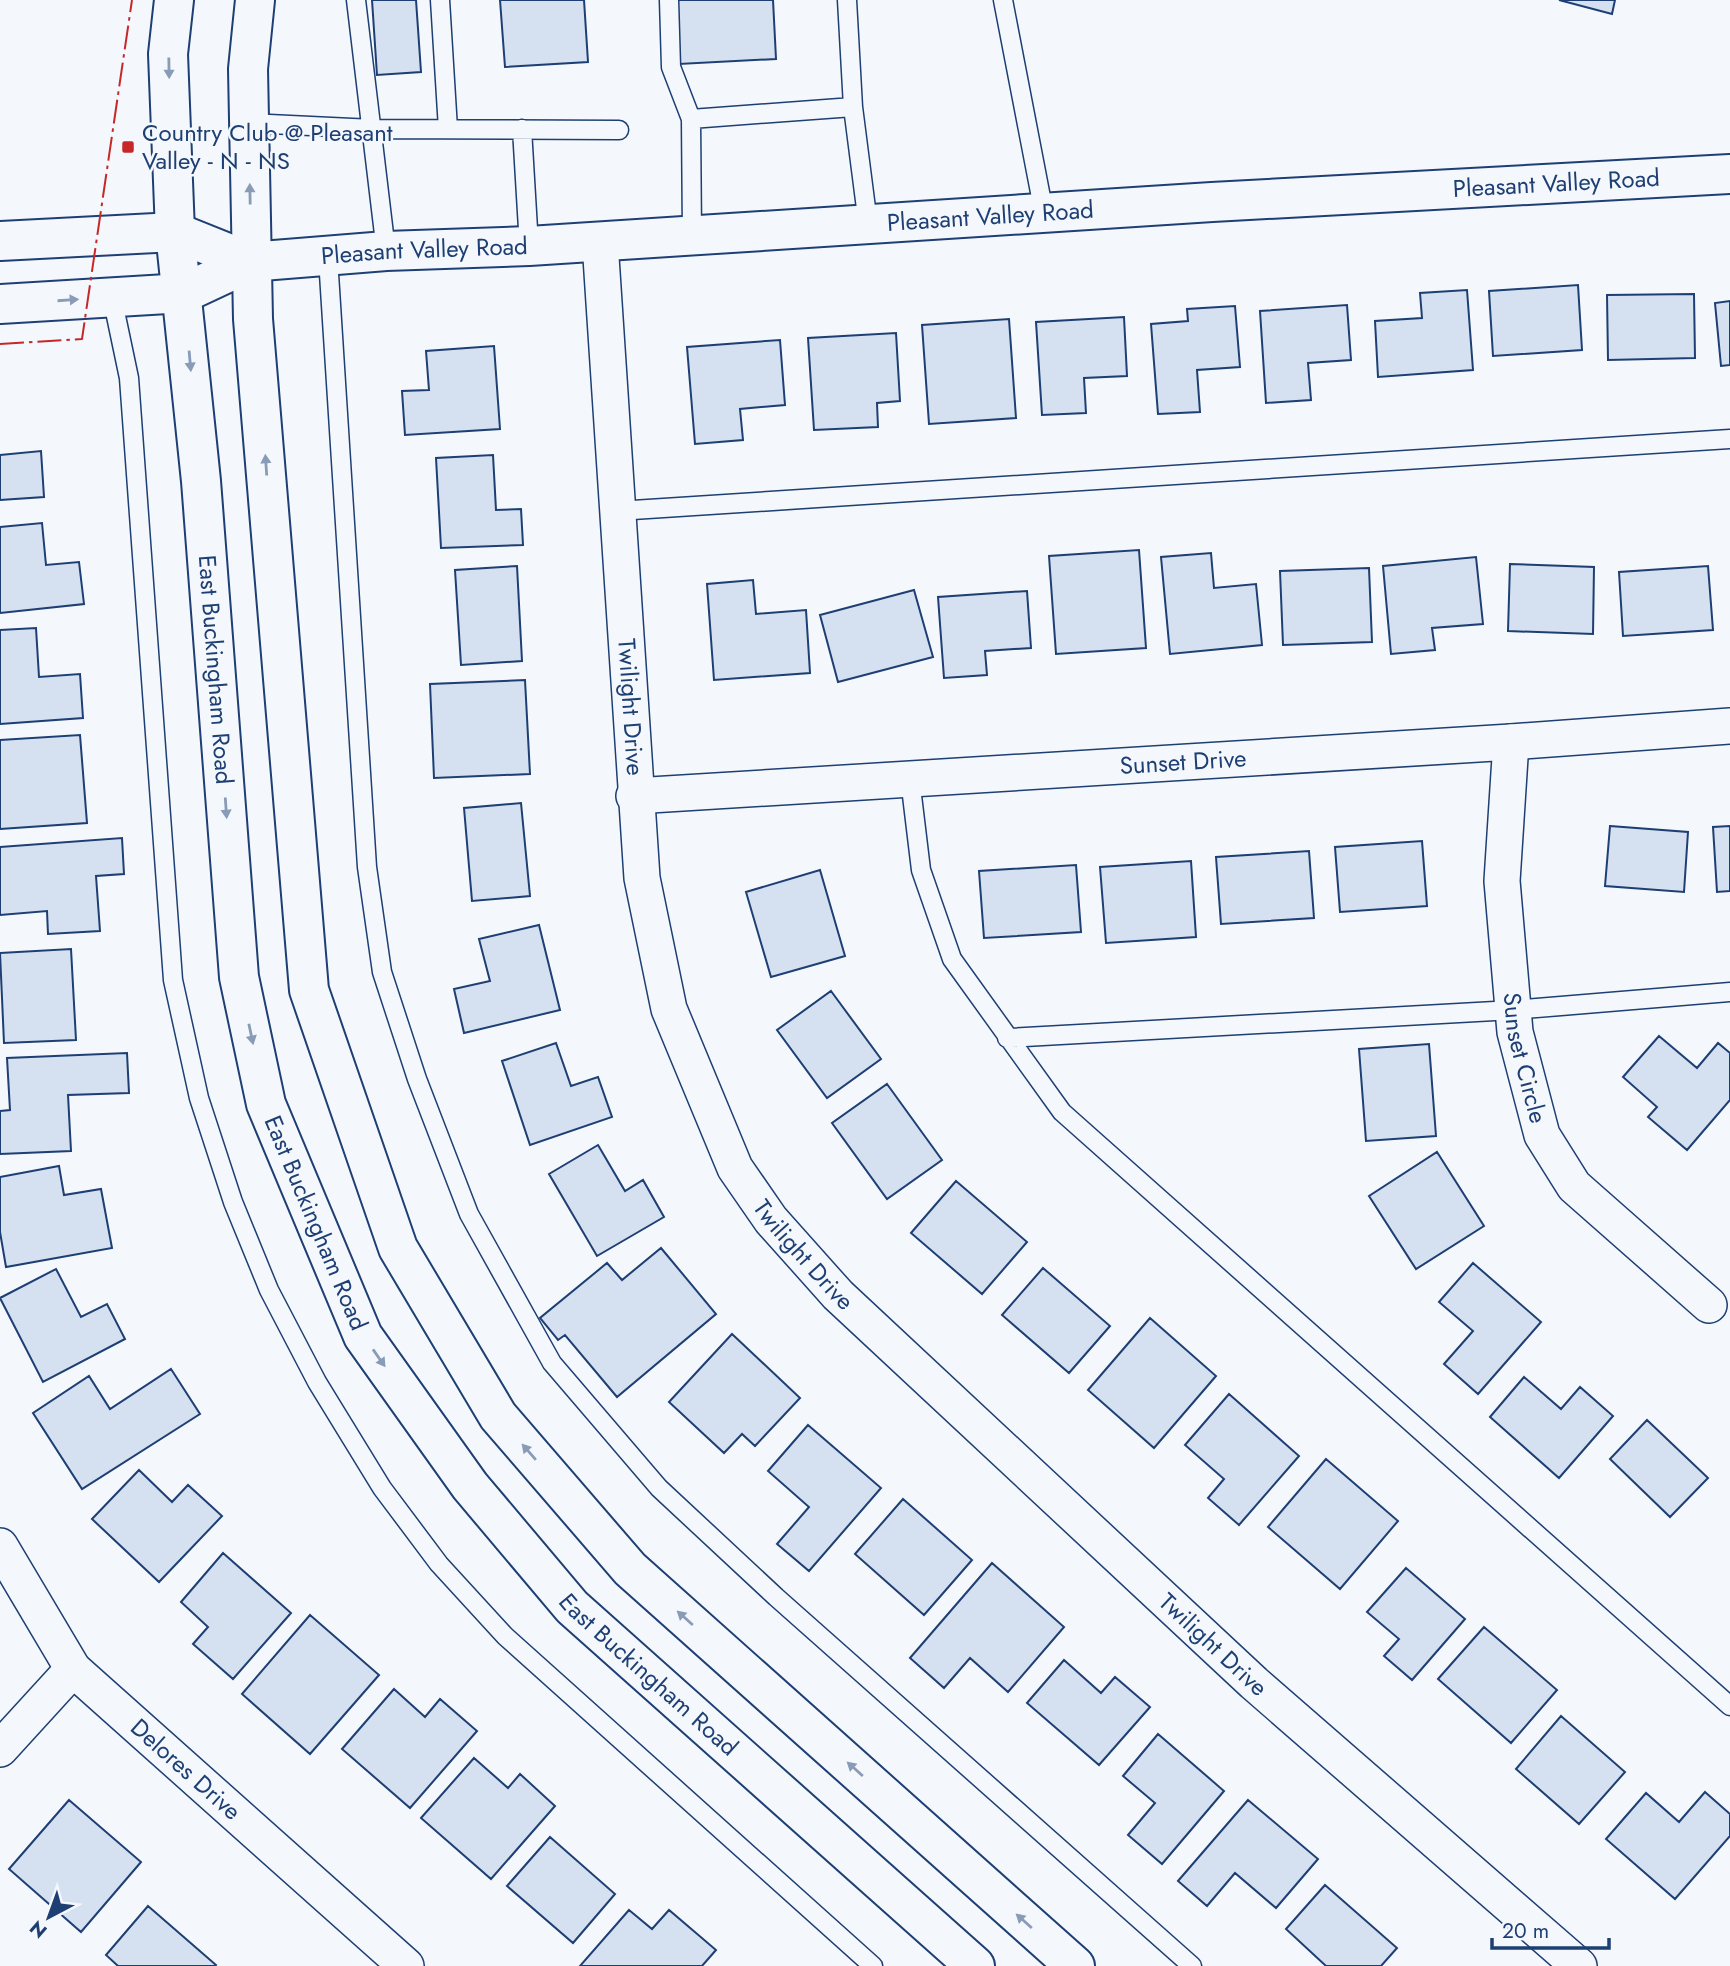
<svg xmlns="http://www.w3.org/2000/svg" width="1730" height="1966" font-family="Jost,sans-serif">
<rect width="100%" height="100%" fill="#f4f7fb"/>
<path fill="#d5e0f0" stroke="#1d3f73" stroke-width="2" d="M372 0H416L421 72 377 75Z
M500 0H584L588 62 505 67Z
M676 0H773L776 59 679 64Z
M1559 0H1615L1612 14Z
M1578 285 1582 350 1493 356 1489 291Z
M1467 290 1473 370 1378 377 1375 321 1422 318 1420 293Z
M1694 294 1695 358 1608 360 1607 295Z
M1730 301V365L1721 366 1715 303Z
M1347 305 1351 360 1308 363 1311 400 1266 403 1260 311Z
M1235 306 1240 367 1197 370 1200 412 1158 414 1151 324 1188 321 1187 309Z
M1124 317 1127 376 1084 378 1086 413 1042 415 1036 322Z
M1009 319 1016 418 929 424 922 325Z
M896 333 900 401 877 403 878 427 814 430 808 338Z
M780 340 785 405 740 409 743 440 695 444 687 347Z
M494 346 500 429 405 435 402 391 429 390 426 351Z
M41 451 44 497 0 500V455Z
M493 455 496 510 521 509 523 545 441 548 436 458Z
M42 523 46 565 79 562 84 604 0 613V527Z
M1139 550 1146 648 1056 654 1049 556Z
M1211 553 1214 588 1256 584 1262 645 1170 654 1161 557Z
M1476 557 1483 624 1432 628 1435 650 1391 654 1383 566Z
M1510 564 1594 567 1593 634 1508 631Z
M517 566 522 661 461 665 455 570Z
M1708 566 1713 630 1623 636 1619 572Z
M1369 568 1372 642 1283 645 1280 571Z
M753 580 756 614 806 610 810 673 714 680 707 584Z
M914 590 933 657 838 682 820 615Z
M1027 591 1031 648 985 651 987 675 944 678 938 597Z
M36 628 39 677 80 674 83 718 0 724V630Z
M525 680 530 774 434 778 430 684Z
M80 735 87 823 0 829V740Z
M521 803 530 896 472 901 464 808Z
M1610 826 1688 832 1684 892 1605 886Z
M1730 826V891L1717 892 1713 827Z
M122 838 124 874 96 876 100 931 48 934 47 911 0 915V847Z
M1422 841 1427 906 1340 912 1335 847Z
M1309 851 1314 918 1221 924 1216 857Z
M1191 861 1196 937 1106 943 1100 867Z
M1076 865 1081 932 984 938 979 871Z
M820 870 845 956 771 977 746 892Z
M539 925 560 1010 464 1033 454 989 490 981 479 939Z
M71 949 76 1040 4 1043 0 953Z
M831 991 881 1059 827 1098 777 1030Z
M1659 1036 1697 1068 1718 1043 1730 1053V1100L1687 1150 1648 1117 1657 1107 1623 1077Z
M556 1043 571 1086 598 1077 612 1117 530 1145 502 1061Z
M1429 1044 1436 1136 1366 1141 1359 1049Z
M127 1053 129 1093 68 1095 71 1151 0 1154V1111L10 1110 7 1058Z
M887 1084 942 1160 887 1199 832 1123Z
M598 1145 625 1191 643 1180 664 1217 597 1256 549 1174Z
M1437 1152 1484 1226 1416 1269 1369 1196Z
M59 1166 64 1195 101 1189 112 1248 6 1267 0 1232V1177Z
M956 1181 1027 1242 982 1294 911 1233Z
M661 1248 716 1314 617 1397 565 1335 558 1340 540 1318 607 1263 622 1280Z
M1473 1263 1541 1322 1478 1394 1444 1364 1473 1331 1439 1302Z
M1043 1268 1110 1326 1069 1373 1002 1315Z
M56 1269 81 1317 107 1304 125 1339 43 1382 0 1298Z
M1150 1318 1216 1376 1154 1448 1088 1390Z
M732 1334 800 1398 755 1446 742 1434 724 1453 669 1402Z
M171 1369 200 1414 82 1489 33 1413 89 1376 110 1409Z
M1524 1377 1561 1409 1580 1387 1613 1416 1559 1478 1490 1417Z
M1229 1394 1299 1456 1239 1525 1208 1498 1224 1479 1185 1445Z
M1647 1420 1708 1478 1670 1517 1610 1459Z
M808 1425 881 1488 809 1571 777 1544 809 1507 768 1471Z
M1326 1459 1398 1521 1340 1589 1268 1527Z
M139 1470 172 1502 188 1485 222 1516 159 1582 92 1519Z
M903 1499 972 1560 924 1615 855 1554Z
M223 1553 291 1613 233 1679 193 1644 208 1627 181 1602Z
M992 1563 1064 1627 1008 1692 970 1658 944 1688 910 1658Z
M1406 1568 1465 1619 1412 1680 1384 1656 1399 1639 1367 1612Z
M310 1615 379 1675 310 1754 242 1694Z
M1484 1627 1557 1690 1511 1743 1438 1679Z
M1064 1660 1101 1693 1115 1677 1150 1707 1099 1765 1027 1703Z
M394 1689 425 1717 440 1699 477 1731 410 1808 342 1749Z
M1561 1716 1625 1772 1579 1824 1516 1769Z
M1158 1734 1224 1791 1162 1864 1128 1835 1155 1803 1123 1776Z
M474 1758 508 1788 520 1774 555 1806 491 1879 421 1818Z
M1705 1792 1730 1814V1836L1675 1899 1606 1839 1646 1793 1679 1822Z
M69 1800 141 1862 81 1932 9 1869Z
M1248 1800 1318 1859 1276 1908 1235 1873 1207 1906 1178 1881Z
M550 1837 615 1894 573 1943 507 1886Z
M1325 1885 1397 1948 1381 1966H1326L1286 1929Z
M148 1906 216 1965 215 1966H118L106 1955Z
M629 1910 652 1929 669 1910 716 1950 702 1966H580Z"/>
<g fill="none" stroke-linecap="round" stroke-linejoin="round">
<g stroke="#1d3f73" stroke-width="21">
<path id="lane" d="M356 0 386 251
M440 0 448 129
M669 0 671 67 691 119
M847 0 853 107 868 224
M1003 0 1044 213
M249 123 373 129 619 130
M522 129 529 246
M692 236 691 119 853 107
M328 258 367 867 382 972 417 1079 469 1214 552 1363 659 1488 776 1597 1192 1966
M112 297 129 378 173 980 199 1098 233 1202 269 1290 317 1382 382 1488 439 1564 505 1636 873 1966
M617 511 1730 439
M910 779 921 870 952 959 1062 1112 1730 1706
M1007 1038 1513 1010 1730 992"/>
</g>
<g stroke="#1d3f73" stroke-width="38">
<g id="street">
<path id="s1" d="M600 242 642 878 669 1009 735 1168 771 1220 838 1295 1254 1683 1579 1966"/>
<path id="s2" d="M1511 742 1502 881 1515 1032 1542 1135 1574 1186 1709 1305"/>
<path id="s3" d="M634 796 1511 742 1730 726"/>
<path id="s4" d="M0 1546 73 1669 406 1966"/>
<path d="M0 1749 73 1669"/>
</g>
</g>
<g stroke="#1d3f73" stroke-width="42">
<g id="secondary">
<path id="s5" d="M174 0 168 54 175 232 201 481 239 977 266 1104 363 1336 470 1486 572 1607 975 1966"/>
<path d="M255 0 248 69 253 319 309 990 398 1248 498 1416 630 1569 1075 1966"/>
<path d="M0 241 175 232 250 262"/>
<path id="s6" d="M0 304 184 293 250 262 386 251 529 246 1212 202 1730 174"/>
</g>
</g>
<use href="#lane" stroke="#f4f7fb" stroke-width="18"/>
<use href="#street" stroke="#f4f7fb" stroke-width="35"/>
<use href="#secondary" stroke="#f4f7fb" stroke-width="38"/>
<path stroke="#c62828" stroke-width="2" stroke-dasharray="24 5 3.5 5" stroke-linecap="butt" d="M0 344 82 339 132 0"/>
</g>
<defs><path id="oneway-solid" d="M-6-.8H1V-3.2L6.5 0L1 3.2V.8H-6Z" transform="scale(1.75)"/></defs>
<g fill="#889bb7">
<use href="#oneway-solid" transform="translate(169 68) rotate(89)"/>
<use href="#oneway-solid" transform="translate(250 194) rotate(-91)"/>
<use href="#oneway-solid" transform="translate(68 300) rotate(-4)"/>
<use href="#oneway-solid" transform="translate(190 361) rotate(85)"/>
<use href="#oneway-solid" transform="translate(266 465) rotate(-94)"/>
<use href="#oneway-solid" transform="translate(226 808) rotate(86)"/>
<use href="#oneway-solid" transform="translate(251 1034) rotate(78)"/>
<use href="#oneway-solid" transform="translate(379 1358) rotate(55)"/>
<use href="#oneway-solid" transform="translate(529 1452) rotate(-131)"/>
<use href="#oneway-solid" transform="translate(685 1618) rotate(-138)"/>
<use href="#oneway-solid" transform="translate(855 1769) rotate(-138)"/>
<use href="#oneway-solid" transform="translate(1024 1921) rotate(-138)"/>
</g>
<rect fill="#c62828" stroke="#f4f7fb" stroke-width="2.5" x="121" y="140" width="14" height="14" rx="3.5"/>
<g text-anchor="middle" stroke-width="5" stroke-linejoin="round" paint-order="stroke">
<g font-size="24" fill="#1d3f73" stroke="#f4f7fb" text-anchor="start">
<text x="142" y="141">Country Club @ Pleasant<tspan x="142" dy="28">Valley - N - NS</tspan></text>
</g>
<g font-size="24" fill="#1d3f73" stroke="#f4f7fb">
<text dy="8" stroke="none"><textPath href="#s6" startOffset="1566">Pleasant Valley Road</textPath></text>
<text dy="8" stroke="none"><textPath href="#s6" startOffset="999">Pleasant Valley Road</textPath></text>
<text dy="8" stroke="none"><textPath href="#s6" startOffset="432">Pleasant Valley Road</textPath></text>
<text dy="8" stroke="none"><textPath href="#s5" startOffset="672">East Buckingham Road</textPath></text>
<text dy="8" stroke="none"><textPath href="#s1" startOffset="466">Twilight Drive</textPath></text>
<text dy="8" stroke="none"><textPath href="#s3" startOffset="550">Sunset Drive</textPath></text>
<text dy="8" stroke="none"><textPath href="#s2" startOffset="318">Sunset Circle</textPath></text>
<text dy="8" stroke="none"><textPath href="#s5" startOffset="1239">East Buckingham Road</textPath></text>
<text dy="8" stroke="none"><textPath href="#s1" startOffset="1054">Twilight Drive</textPath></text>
<text dy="8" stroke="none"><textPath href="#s1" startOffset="1620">Twilight Drive</textPath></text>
<text dy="8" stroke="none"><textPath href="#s5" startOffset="1806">East Buckingham Road</textPath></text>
<text dy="8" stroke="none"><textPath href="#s4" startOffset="294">Delores Drive</textPath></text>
</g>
</g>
<g transform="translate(49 1917) rotate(221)" stroke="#f4f7fb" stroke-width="5" paint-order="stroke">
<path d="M0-5L12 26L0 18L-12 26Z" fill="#1d3f73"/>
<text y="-10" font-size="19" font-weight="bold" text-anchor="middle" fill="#1d3f73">N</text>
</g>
<path d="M1492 1938v10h117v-10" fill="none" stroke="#1d3f73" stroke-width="3.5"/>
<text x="1502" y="1938" font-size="21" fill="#1d3f73" stroke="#f4f7fb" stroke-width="5" paint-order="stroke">20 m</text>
</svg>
